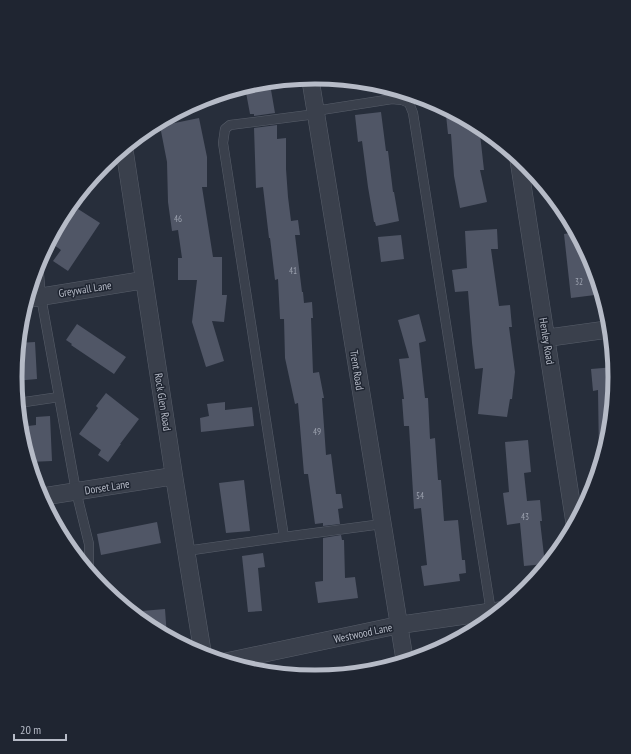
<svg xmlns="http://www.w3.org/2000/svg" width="631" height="754" font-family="'PT Sans Narrow',sans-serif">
<rect width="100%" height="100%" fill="#272e3b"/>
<path fill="#505666" d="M270 84 275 113 254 116V114H250L245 87Z
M381 112 386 151H388L393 192H394L399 221 376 226 375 222H374L368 187 362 141 358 142 355 115Z
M457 114 479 125 484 170H480L487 202 460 208 454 176 451 134H448L446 115Z
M199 118 207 157V187H202L213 257H222V295H227L224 322 212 321 224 361 206 367 192 322 197 280H178V258H182L178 230 172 231 168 202 167 162 160 126Z
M277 125V139L286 138V169L288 197 291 221 298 220 300 235H295L302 292H303L304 303 312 302 313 318H311L313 373 319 372 324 398H322L326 455 331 454 336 494H341L343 508 338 509 340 524 323 526V523L315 524 308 474H304L298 403 295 404 285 358 284 319H280L278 279 275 280 270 238H269L263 187 256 188 254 128Z
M67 208 75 213 78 209 100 223 68 271 53 261 61 250 54 245 58 238 53 234Z
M497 229 498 249H491L499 306 510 305 512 327H509L515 372 512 399H510L507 417 478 414 483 368 475 369 472 343 468 291 455 292 452 270 467 268 465 231Z
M577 232 593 262 603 294 571 298 564 234Z
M401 235 404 259 381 262 378 237Z
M419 314 426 341 419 343 425 398H428L430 439 435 438 438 480H441L444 521 458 520 462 560H465L466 573 459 574 460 581 424 586 421 566 427 565 421 508 414 509 409 426H404L402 399H404L399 359 409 358 398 320Z
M77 324 126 357 114 374 71 345 72 344 66 340Z
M35 342 37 379 15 381V377L18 343Z
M615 367 616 377 610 436 604 455H599L598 390 593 391 591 369Z
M106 393 139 419 120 444H121L108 462 98 455 101 450 79 434 98 408 96 406Z
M225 402V410L252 407 254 426 201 432 200 418 209 416 207 404Z
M50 416 52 461 29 462 21 435 20 427 36 425V417Z
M528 440 531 472 524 473 527 501 540 500 542 521H540L545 564 524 566 520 523 507 525 503 493 509 492 505 442Z
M244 480 250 531 226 533 219 483Z
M157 522 161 543 101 555 97 534Z
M341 535 342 540H344L345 578 355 577 358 598 318 603 315 582 323 581V538Z
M263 553 265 567 258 568 262 611 248 612 242 556Z
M165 609 167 637 148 627 130 612Z"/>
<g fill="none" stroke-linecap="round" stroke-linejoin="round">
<g stroke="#585e6a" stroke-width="10">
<path id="service" d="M315 111 392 99 402 100 409 103 413 113 491 612
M316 114 230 125 225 129 223 143 284 537 382 524
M38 263 41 297 76 491 89 544V565L87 570
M18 403 59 397
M186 551 284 537"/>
</g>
<g stroke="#585e6a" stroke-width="18">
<path id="minor" d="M310 77 405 662
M124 147 174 476 203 655
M518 156 575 526
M27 299 144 280
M546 338 611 329
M40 497 174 476
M224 662 399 625 503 610"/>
</g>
<use href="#service" stroke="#3a404c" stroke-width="9"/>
<use href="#minor" stroke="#3a404c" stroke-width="17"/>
</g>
<g text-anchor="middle" stroke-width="3" stroke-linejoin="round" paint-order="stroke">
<g font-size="9" fill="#9ca2af">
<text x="178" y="222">46</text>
<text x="293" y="274">41</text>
<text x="579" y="285">32</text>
<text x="317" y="435">49</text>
<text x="420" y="499">54</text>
<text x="525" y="520">43</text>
</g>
<g font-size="11" fill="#b6bbc7" stroke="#1f2531">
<text transform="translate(85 289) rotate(-9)" y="4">Greywall Lane</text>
<text transform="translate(547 341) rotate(81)" y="4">Henley Road</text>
<text transform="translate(357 370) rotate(81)" y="4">Trent Road</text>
<text transform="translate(163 402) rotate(81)" y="4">Rock Glen Road</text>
<text transform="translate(107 487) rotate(-9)" y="4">Dorset Lane</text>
<text transform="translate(363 633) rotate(-12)" y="4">Westwood Lane</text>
</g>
</g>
<path d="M0 0H631V754H0ZM22 377a293 293 0 1 1 586 0a293 293 0 1 1-586 0Z" fill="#1f2531" fill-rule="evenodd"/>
<path fill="none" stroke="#b6bbc7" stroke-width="5" d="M22 377a293 293 0 1 1 586 0a293 293 0 1 1-586 0Z"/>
<path d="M14 734v6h52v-6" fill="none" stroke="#b6bbc7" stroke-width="2"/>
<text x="20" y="734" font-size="12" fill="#b6bbc7" stroke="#1f2531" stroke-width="3" paint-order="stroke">20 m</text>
</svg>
